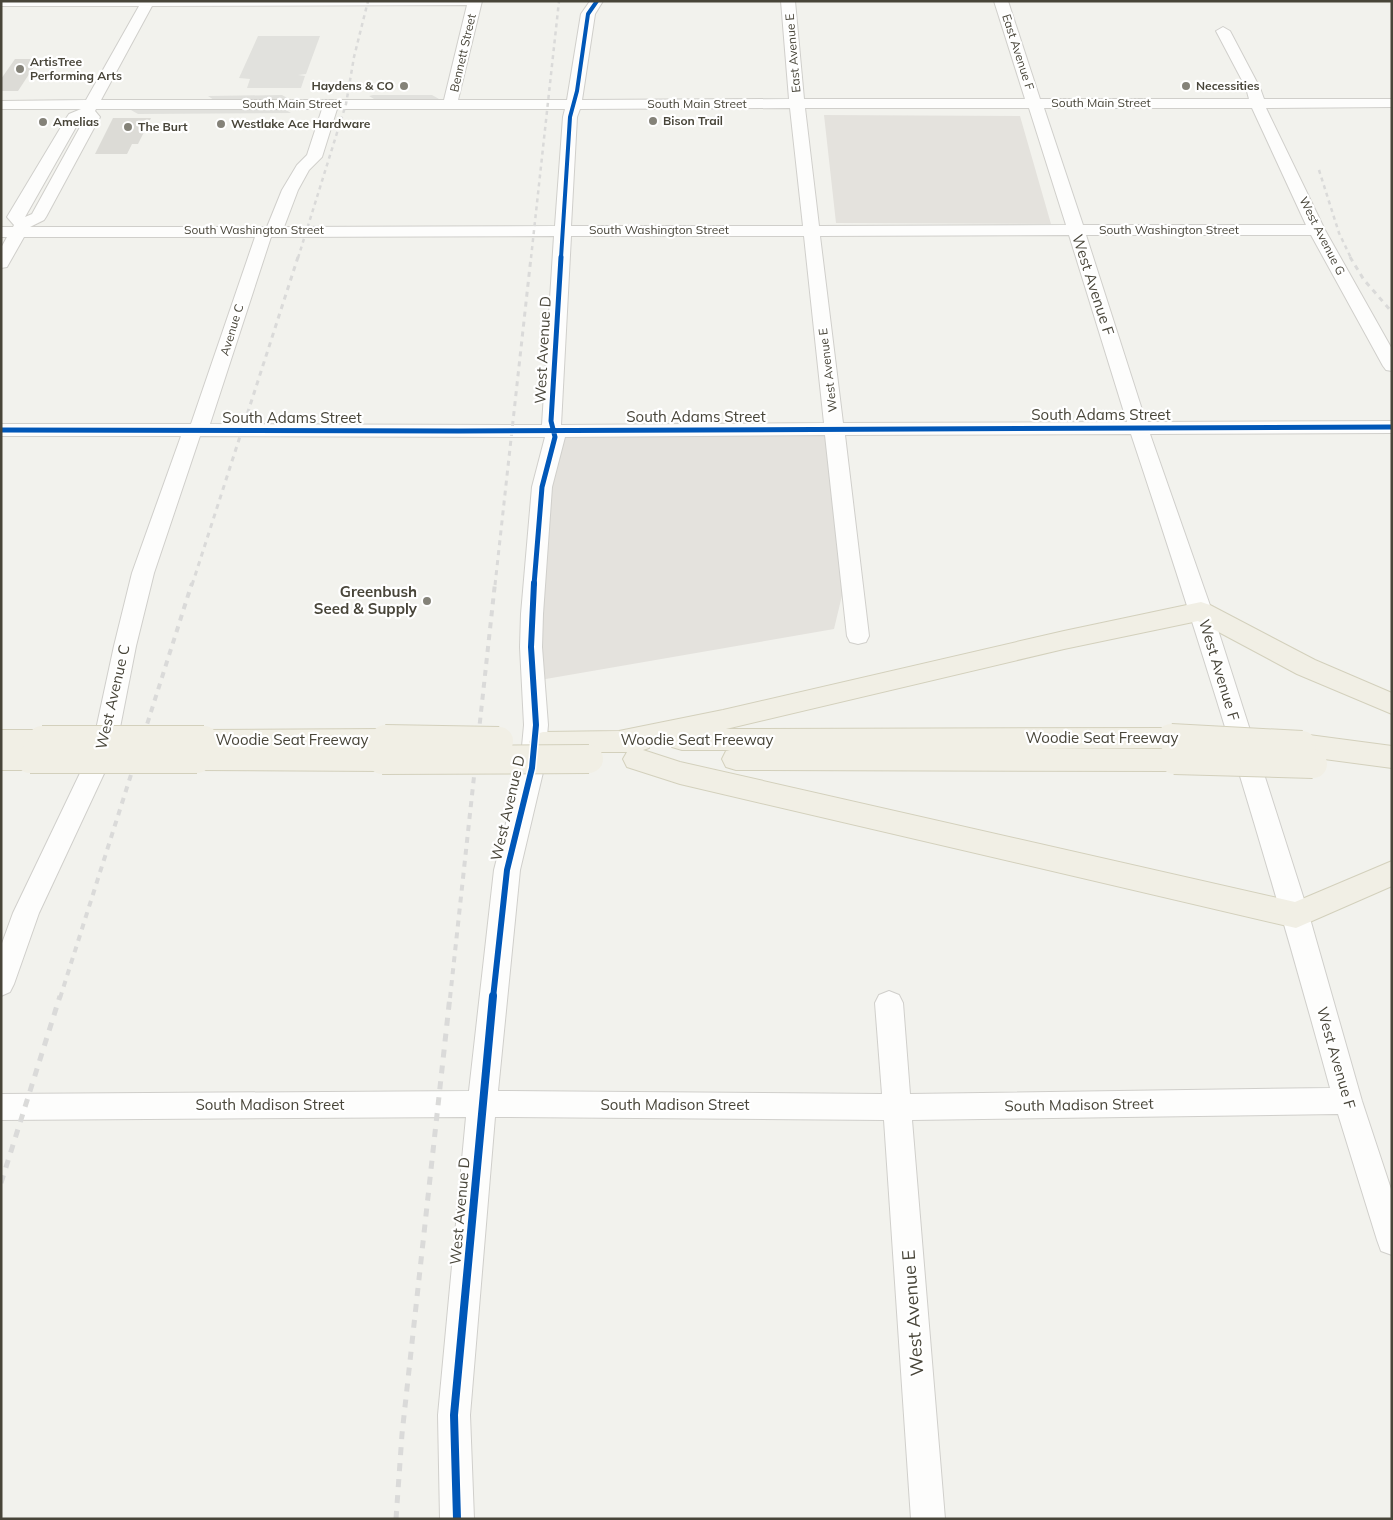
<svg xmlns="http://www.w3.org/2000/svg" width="1393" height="1520" font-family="Mulish,sans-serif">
<rect width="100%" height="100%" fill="#f2f2ed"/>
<path fill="#e4e2dd" d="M824 115 1020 116 1051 224 836 223Z
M560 436H829L844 587 834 629 540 680 537 627 549 502Z"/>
<path fill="#e1e1dd" d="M258 36H320L306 74 298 75 305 76 301 88H247L250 79 239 78Z
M282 95 289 99 214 100 208 96Z
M373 95H432L439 99H374L369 96Z
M284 109 291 113 138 114 131 110Z"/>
<path fill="#dcdbd6" d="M15 59H39L18 91H1V79Z
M113 118H151L138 144H132L127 154H95Z"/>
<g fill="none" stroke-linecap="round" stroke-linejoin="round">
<g stroke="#d0cfcb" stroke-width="2">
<path id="minor" d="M1 1H482L458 100H567L581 14 590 1H603L595 14 582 100 789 99 781 1H795L804 99H1025L994 1H1008L1040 99H1249L1246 88 1216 31 1223 27 1230 31 1260 88 1264 99H1392V107L1266 108 1325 230 1392 349V371L1386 370 1383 366 1311 235H1086L1146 422 1392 421V433L1150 434 1212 611 1309 915 1362 1101 1392 1192V1255L1381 1251 1377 1240 1338 1114 912 1120 945 1519H911L884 1120 495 1117 470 1415 474 1519H440L438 1415 466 1117 1 1120V1094L469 1091 494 870 520 768 524 725 520 647 521 614 532 487 545 437 200 436 154 573 136 646 116 748 39 913 14 984 10 992 1 996V946L13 913 92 748 114 646 132 573 181 436H1V424H191L255 237H24L7 267 1 268V248L7 237H1V227H13L14 225 7 217 67 117 69 114 81 109H1V101L86 100 139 6H1ZM467 5 444 100H101L152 6ZM790 108 803 226H571L577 117 580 109ZM805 108H1029L1066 225 819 226ZM1044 108H1252L1306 225H1083ZM96 109H322L307 155 297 165 282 190 267 227H30L44 220 46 217 100 117 95 111ZM337 109H565L563 117 555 226 284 227 298 190 309 170 322 157ZM85 118 32 214 25 217 80 120ZM1069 235 1127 422 843 423 820 236ZM554 236 542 425 210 424 271 237ZM571 236H804L824 423 561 425ZM1131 434C1203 650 1270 868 1330 1088L910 1094 903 1003 899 995 889 991 879 995 875 1003 882 1094 498 1091 520 870 544 768 548 725 542 647 543 614 552 487 565 437 825 435 847 636 850 642 858 644 866 642 869 636 845 435Z"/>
</g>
<g stroke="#d3d0bc" stroke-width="2">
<path id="major" d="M1201 602 1210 605 1315 660 1392 693V714L1297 674 1198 621 1064 649 726 729 1171 728 1181 731 1185 738 1181 745 1171 748 1032 749H1174L1184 752 1188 760 1184 768 1174 771 736 770 726 767 722 759 726 751 730 750H682L672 747 669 741 650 745 649 748 643 750 680 762 1295 902 1392 861V886L1296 928 680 784 627 767 623 759 627 752H543L533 749 529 742 533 735 543 732 619 731 723 710 1064 631Z
M385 729 395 732 399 739 395 746 382 749 392 752 396 760 392 768 382 771 197 770 187 767 183 759 187 751 197 748 194 747 190 740 194 733 204 730Z
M1 730H42L52 733 56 740 52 747 37 750 40 751 44 759 40 767 30 770H1Z
M1309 735 1392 746V768L1309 757 1299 753 1295 746 1299 739Z"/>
</g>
<use href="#minor" fill="#fdfdfc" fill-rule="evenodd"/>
<use href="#major" fill="#f1efe5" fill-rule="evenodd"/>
<path stroke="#dadad9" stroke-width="2.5" stroke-dasharray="4 4" stroke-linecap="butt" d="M1319 170 1339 233 1351 258
M298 258 346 104 354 57 368 1
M531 258 559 1"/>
<path stroke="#dadad9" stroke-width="3" stroke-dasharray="5 5" stroke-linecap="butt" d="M1350 257 1364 280 1392 312
M192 585 298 257
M495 585 531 257"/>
<path stroke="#dadad9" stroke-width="4" stroke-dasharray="6 6" stroke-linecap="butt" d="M60 998 192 583
M450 998 495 583"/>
<path stroke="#dadad9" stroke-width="5" stroke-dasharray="8 8" stroke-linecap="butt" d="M1 1183 60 996
M396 1519 402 1434 450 996"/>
<g stroke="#d3d0bc" stroke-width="30" stroke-linecap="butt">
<path id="major-bridge" d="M1171 738 1302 745
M385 739 499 741
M42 740H204
M30 759H197
M382 760 589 759
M1174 760 1313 764"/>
</g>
<use href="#major-bridge" stroke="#f1efe5" stroke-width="28"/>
<g stroke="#fff" stroke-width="5.5">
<path id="cycleway-far3" d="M561 258 570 117 577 91 588 14 597 1"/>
</g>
<g stroke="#fff" stroke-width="8">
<path id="cycleway-far2" d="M1 430 458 431 1392 427
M534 585 542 487 555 437 551 421 561 257"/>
</g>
<g stroke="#fff" stroke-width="9">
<path id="cycleway-far1" d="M493 998 507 870 532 768 536 725 531 647 534 583"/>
</g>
<g stroke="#fff" stroke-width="11">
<path id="cycleway" d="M457 1519 454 1415 493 996"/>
</g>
<use href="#cycleway-far3" stroke="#0057b8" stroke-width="4"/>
<use href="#cycleway-far2" stroke="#0057b8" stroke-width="5"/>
<use href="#cycleway-far1" stroke="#0057b8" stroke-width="6"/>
<use href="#cycleway" stroke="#0057b8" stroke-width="8"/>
</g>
<g fill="#848278" stroke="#fff" stroke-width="2">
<circle cx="20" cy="69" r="5"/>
<circle cx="404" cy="86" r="5"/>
<circle cx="1186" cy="86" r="5"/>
<circle cx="653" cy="121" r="5"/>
<circle cx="43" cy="122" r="5"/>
<circle cx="221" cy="124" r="5"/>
<circle cx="128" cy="127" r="5"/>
<circle cx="427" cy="601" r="5"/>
</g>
<g text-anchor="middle" stroke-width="4.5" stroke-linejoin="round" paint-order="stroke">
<g font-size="12" fill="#484539" stroke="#fff">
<text transform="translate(1018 52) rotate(72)" y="4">East Avenue F</text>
<text transform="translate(463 53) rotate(-77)" y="4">Bennett Street</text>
<text transform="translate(793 53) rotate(-95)" y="4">East Avenue E</text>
<text x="1101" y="107">South Main Street</text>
<text x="292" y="108">South Main Street</text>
<text x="697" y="108">South Main Street</text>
<text x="254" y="234">South Washington Street</text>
<text x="659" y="234">South Washington Street</text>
<text x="1169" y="234">South Washington Street</text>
<text transform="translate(1322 236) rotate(63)" y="4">West Avenue G</text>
<text transform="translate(232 330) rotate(-73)" y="4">Avenue C</text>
<text transform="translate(828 370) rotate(-97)" y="4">West Avenue E</text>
</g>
<g font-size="12" font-weight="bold" fill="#484539" stroke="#fff" text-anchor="start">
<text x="30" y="66">ArtisTree<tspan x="30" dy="14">Performing Arts</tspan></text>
<text x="394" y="90" text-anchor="end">Haydens &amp; CO</text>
<text x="1196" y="90">Necessities</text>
<text x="663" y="125">Bison Trail</text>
<text x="53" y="126">Amelias</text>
<text x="231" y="128">Westlake Ace Hardware</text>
<text x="138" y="131">The Burt</text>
</g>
<g font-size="15" fill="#484539" stroke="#fff">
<text transform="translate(1093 285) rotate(72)" y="5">West Avenue F</text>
<text transform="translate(543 350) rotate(-87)" y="5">West Avenue D</text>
<text x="1101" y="420">South Adams Street</text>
<text x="696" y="422">South Adams Street</text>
<text x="292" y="423">South Adams Street</text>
<text transform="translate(1219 670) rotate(73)" y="5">West Avenue F</text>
<text transform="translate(113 697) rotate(-77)" y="5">West Avenue C</text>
<text x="1102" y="743">Woodie Seat Freeway</text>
<text x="292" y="745">Woodie Seat Freeway</text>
<text x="697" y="745">Woodie Seat Freeway</text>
<text transform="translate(508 808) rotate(-77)" y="5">West Avenue D</text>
<text transform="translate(1336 1058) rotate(74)" y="5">West Avenue F</text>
<text x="270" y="1110">South Madison Street</text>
<text x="675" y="1110">South Madison Street</text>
<text transform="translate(1079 1105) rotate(-1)" y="5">South Madison Street</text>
<text transform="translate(460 1211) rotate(-85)" y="5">West Avenue D</text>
</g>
<g font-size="15" font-weight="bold" fill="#484539" stroke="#fff" text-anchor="end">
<text x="417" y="597">Greenbush<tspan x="417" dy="17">Seed &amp; Supply</tspan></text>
</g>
<g font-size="18" fill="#484539" stroke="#fff">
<text transform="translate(913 1313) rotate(-94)" y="6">West Avenue E</text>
</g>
</g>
<rect width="1393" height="1520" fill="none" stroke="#484539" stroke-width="5"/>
</svg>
